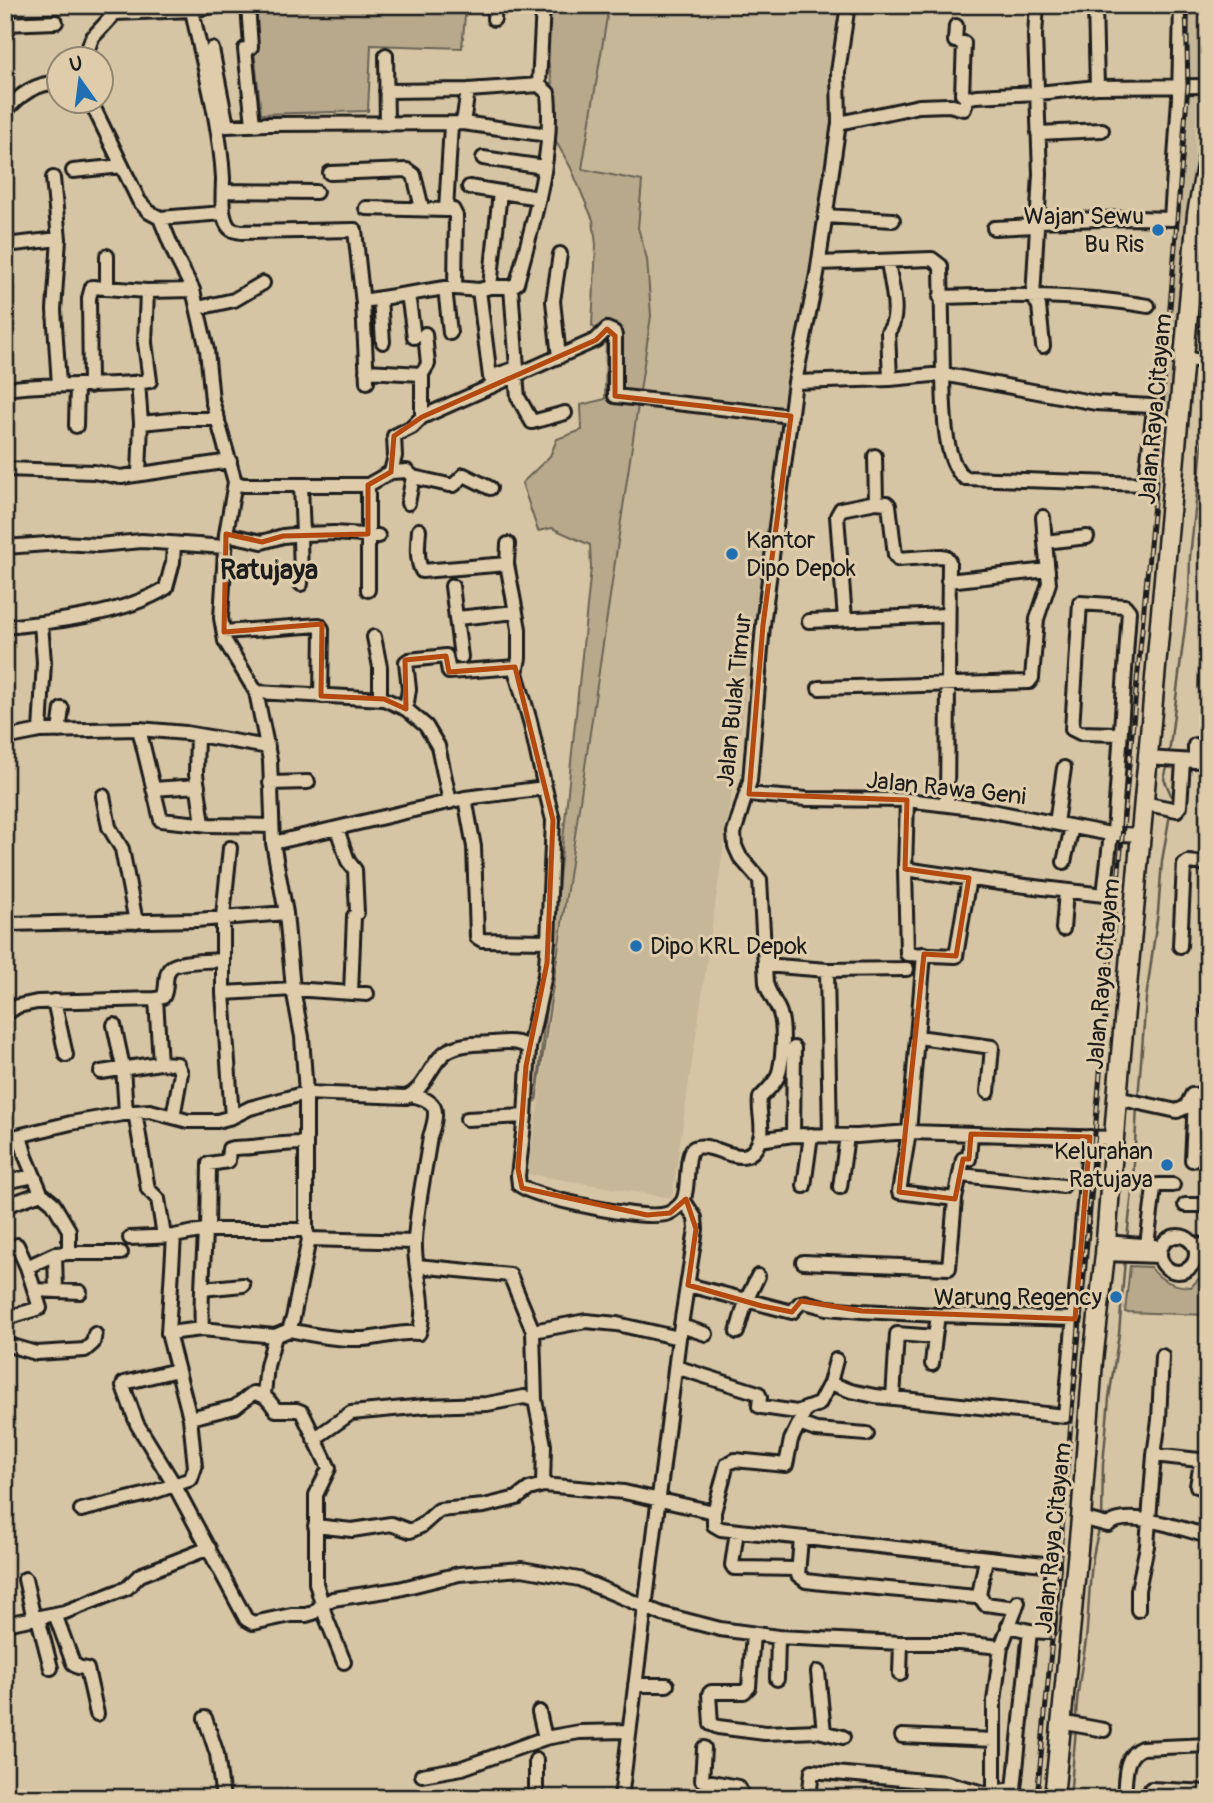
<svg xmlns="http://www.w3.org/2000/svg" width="1213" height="1803" font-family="Pangolin,sans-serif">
<rect width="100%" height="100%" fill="#d6c5a4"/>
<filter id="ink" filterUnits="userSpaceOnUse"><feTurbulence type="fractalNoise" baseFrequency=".0143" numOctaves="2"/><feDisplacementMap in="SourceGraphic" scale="14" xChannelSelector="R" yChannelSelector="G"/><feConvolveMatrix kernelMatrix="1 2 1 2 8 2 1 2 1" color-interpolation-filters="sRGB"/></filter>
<g filter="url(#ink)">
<path fill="#c6b799" d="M609 5H843L836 33V123L802 314 672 1198 528 1174 651 316 647 259 638 228 642 181 582 169Z
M1186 5H1199L1194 176 1171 424 1156 427 1176 210Z"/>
<path fill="#b8a98d" stroke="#6a6254" stroke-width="2" d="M247 5H466L462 48 371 45 368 111 261 114 253 41Z
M546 5H609L582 169 642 181 638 228 647 259 651 316 536 1102 591 568 590 545 552 528 538 531 522 483 550 456 557 439 582 430 581 405 605 399 606 336 592 326 596 245 593 220 571 168 554 138 555 99 542 27Z
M1203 603 1208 604V688H1198Z
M1130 1266 1150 1267C1161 1281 1173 1286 1191 1287L1208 1269V1315L1125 1312Z"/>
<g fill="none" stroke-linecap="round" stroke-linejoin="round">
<path stroke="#615a4e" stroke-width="2.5" d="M1169 754 1189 595 1190 557 1208 392
M1168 764 1164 779 1172 797 1171 804
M1138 1099 1146 999 1158 912 1162 861 1170 814
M1127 1239 1133 1182 1137 1106
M1102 1521 1103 1464 1109 1398 1119 1334 1125 1259
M1076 1721C1076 1694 1082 1668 1086 1640 1090 1602 1088 1564 1100 1527
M1070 1798 1076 1728"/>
<g stroke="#1c1c1c" stroke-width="18">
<path id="minor" d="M248 5 251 47
M1037 5 1035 35 1040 174 1033 297 1039 306 1043 346
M1095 5 1097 87
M192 10C203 65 220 122 223 178 223 192 220 214 228 226 231 231 237 231 242 232L355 230 363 304 367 382
M494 19 495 5
M5 24 56 22
M956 26 955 41 964 43 962 94 967 98
M212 49 227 126 267 124 463 123 548 135
M245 49 253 124
M386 55 387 124
M84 60 92 38 115 13 192 10 221 5
M539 85 543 5
M386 91 468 90 539 85 548 93C554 157 533 222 517 283L511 287H490
M91 102 139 201 149 212 160 218 223 213
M5 112C20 94 36 83 60 82
M463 123 468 90
M839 123 919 106 949 105 964 109 967 98 976 96 1038 93 1097 87 1208 86
M1038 133 1102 130
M483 158 544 167
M73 171 122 166
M330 173 407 170 414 175 422 208
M53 178 59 239
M469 187 539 198
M223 191 316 192
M366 208 446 210 451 125
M825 216 893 220
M160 218 175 255 193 290 207 350 212 400 235 482 226 534 221 618 225 641 256 692 270 760 273 843 286 913 293 989 302 1037 306 1093V1230L309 1239 293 1318 289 1330 275 1336 202 1329 168 1333 174 1236
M1037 221 1134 218 1171 219 1179 98 1181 5
M994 228 1036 226
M5 245 59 239 54 310 59 385
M107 256V287
M888 261C890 281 902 316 888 332L890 379
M445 288 450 333
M455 288 479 290 490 287 500 192
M479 290 490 377 517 368 511 287
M408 294 414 337
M940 297C1008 295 1081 294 1148 306
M380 298 383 342
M369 300 445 288H455L456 216 453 210H446
M198 308 234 300 263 283
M559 357 553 301 560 254
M1184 359 1208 361
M366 371 422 374
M943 374 1096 403 1151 406 1154 409 1145 484 965 478C942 462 944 400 943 374Z
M516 376 518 397 532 422 565 413
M138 382 141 423 139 473
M795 382 890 379 943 374 941 266 932 259 819 263
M90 386 89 298 92 287 147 291
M5 389C54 382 102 388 150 381L145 343 147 291 193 290
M422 417V374L428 364 425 334
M141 423 182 419H218
M76 426 77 386
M5 469 94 472 121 477 230 461
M391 472 407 471 413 477 449 485H454L464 475 490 488
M235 482 243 485H368L391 472 395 456 394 436 412 427 422 417 596 340 607 329 614 332 615 336V396L791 416
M301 486 303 534
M876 502 887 503 889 505 895 555 898 559 941 556 946 557 949 561 947 805
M408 503 413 477
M1043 517 1045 542
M419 530C418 543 416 560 422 571L507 564
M226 534 262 542 283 536 303 534 334 533 378 536
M300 535 301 584
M508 544 507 564 519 629V658L516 673 530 721 545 788
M5 547 61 543 98 545 142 541 225 547
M948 581 1048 570
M452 586 461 657
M368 590V485
M457 618 516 612
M845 619 837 516 841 509 876 502 875 456
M809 621 947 615
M5 627C54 622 125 614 166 588L173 562 174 544
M224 632 319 625 322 629 321 696
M374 637 380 667V699
M819 688 1029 682 1032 678 1037 619 1049 583 1045 542 1087 537
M256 692 384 699 406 709 426 726 438 746 450 802
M406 709 409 689 406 662 409 660 446 656 449 672 516 667
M139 729 161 820 209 825 272 826
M40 731 44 662 41 624
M59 731 62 709
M197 735 196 774 203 824
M5 738 40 731 139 729 186 733 268 747
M1147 758 1195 761V745
M270 783 308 782
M153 789 198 786
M746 794 807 799 907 800 981 809 1105 833 1140 835
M103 796 109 827 122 849 136 922
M465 798 474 847 477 937 482 940 548 941
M907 800 905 869 907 954 956 956 969 878
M1143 803 1177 810 1180 806 1183 762
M1056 823 1064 768
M337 829 348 861 355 870 357 913 354 916 351 993
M1114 833 1129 611 1125 606 1080 603 1072 729 1080 733 1120 734
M273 843 465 798 545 788 553 820 548 941 545 975 529 1048
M230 848 223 916V993L232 1117
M1064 862 1072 827
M905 869 1000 883 1104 895 1111 833
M5 924 196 920 286 913
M1063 929 1066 891
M1180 946 1184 865 1188 862 1208 864
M924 954 909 1132 899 1192 955 1199 963 1159H969L971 1134
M765 965 827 970 907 969
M827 970 830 1136
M223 993 293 989 367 994
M156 999 160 1063
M54 1001 66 1055
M1207 1009H1208
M5 1014 18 1006 37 1002 156 999 163 997C168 988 164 978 169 970 174 960 212 961 223 960
M114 1025 123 1067 126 1113
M918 1037 992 1047 988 1092
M101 1072 160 1063 177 1064 181 1073 173 1117
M1117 1098 1177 1111 1186 1107 1192 1095 1208 1094
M135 1112 148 1189 158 1199 164 1236
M467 1119 525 1116
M793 1135 794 1048
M5 1139 71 1123 135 1112 150 1111 188 1121H217L232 1117 250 1108 306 1093 406 1097C427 1089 430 1061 449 1050 462 1043 478 1044 492 1043 505 1042 518 1040 529 1048L525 1116 518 1176 519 1185 528 1190C552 1200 647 1222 669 1213 674 1211 683 1203 684 1198 689 1186 685 1153 694 1148 713 1138 751 1180 761 1134 763 1122 758 1110 760 1098 766 1091 774 1085 778 1076 783 1060 785 1029 780 1013 776 1002 769 995 766 983L760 880 740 857 735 846 734 833 750 781 763 625 795 382 817 274 839 123 838 72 848 5
M759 1140 793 1135 857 1136 909 1132 1113 1138
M1192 1160 1195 1100 1197 1098
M961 1175 1063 1186
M5 1182 34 1176
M804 1186 811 1135
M840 1187 847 1136
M1185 1205H1208
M5 1206 41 1193
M208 1230 209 1164 228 1161 229 1149C237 1147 244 1148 252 1147 270 1145 288 1143 306 1143
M1160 1254a18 18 0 1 1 36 0a18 18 0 1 1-36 0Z
M130 1238 174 1236 205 1230H306
M309 1239 414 1242
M1105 1242 1154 1246
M17 1245 27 1267 55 1254 69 1253V1230L53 1203 41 1193 26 1157 20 1136
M1147 1245 1154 1188 1158 1185H1173
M1194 1245H1208
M69 1253H121
M55 1254 56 1291
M1105 1254 1160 1256
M803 1262 949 1268 955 1199
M417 1266 510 1275 533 1331 535 1400 544 1445 543 1485
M688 1285 792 1312 800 1303 805 1302 827 1308 862 1311 938 1315
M202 1289 243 1285
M35 1290 80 1292
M10 1317 40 1308 27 1267
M681 1326 706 1334
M202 1329C200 1296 204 1263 205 1230
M289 1330C313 1335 338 1340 363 1339 382 1338 399 1331 419 1333 429 1300 413 1272 415 1240 417 1206 425 1171 430 1137 438 1112 440 1101 411 1095
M533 1331 586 1321 617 1324 679 1338
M737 1332 746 1301 758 1276
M168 1333 190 1418 235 1407 253 1393C267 1395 268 1400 276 1410H297L302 1412 329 1468 316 1495V1583L325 1615 344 1662
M935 1337 938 1315 1075 1319
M5 1344 36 1353 85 1350 93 1343 95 1334
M676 1367 758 1393 760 1397 759 1406 762 1407 797 1412 819 1404 830 1383 836 1360
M177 1370 124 1383 123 1386 137 1424 175 1486 246 1619 253 1623 291 1615H306L313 1613 322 1605 333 1599 399 1589 459 1574 522 1569 579 1579 662 1614 720 1629 778 1637 901 1643H959L1001 1647 1018 1602
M830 1383 851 1391 875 1396 1065 1416 1090 1137
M264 1394 267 1366 275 1336
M893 1398 897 1334 935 1337 932 1364
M799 1424 816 1430 867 1434
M314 1439 351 1413 425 1406 487 1404 524 1397 535 1400
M1154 1455 1199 1460 1201 1463 1197 1486 1208 1489
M81 1510 148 1494 191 1479 195 1467 190 1418
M714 1512 727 1464 735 1460 786 1465 791 1440 805 1411
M1081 1518 1108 1525C1127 1508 1185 1530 1208 1536
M315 1526 352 1530 391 1524 410 1531 421 1526 439 1510 484 1506 517 1498 529 1489 543 1485 624 1492 714 1512V1525L721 1529 1053 1565 1048 1632 1030 1631
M737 1531 732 1565 734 1568 797 1569
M801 1538 798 1575 806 1581 823 1583 976 1597 979 1595 986 1559
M25 1579 34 1619
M979 1595 985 1604 1016 1608
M1138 1610V1590L1147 1546 1154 1455 1159 1420 1162 1356
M55 1614 73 1663 78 1667 87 1669 97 1714
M38 1618 51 1668
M5 1624 65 1612 127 1588 140 1575 209 1548
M753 1634 749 1687 744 1692H711L709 1694 711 1724 718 1727 765 1733 818 1731 843 1737
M818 1672 824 1732
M900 1674 901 1643
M777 1679 778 1637
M635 1685H667
M539 1712 545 1738
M205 1718 217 1754 223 1798
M1060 1722 1104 1730
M902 1736 994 1740
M704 1748 702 1780 738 1787 740 1790V1798
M422 1775 462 1768 545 1738 579 1732 628 1731
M1151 1789 1208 1792
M994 1792V1701L1001 1647
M536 1798V1760
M621 1798 679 1338 696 1229 695 1218 684 1201
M809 1798 812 1771 947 1783 984 1793 1014 1789 1030 1631 1008 1626
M1124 1798C1126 1779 1123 1755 1142 1748L1208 1745"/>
</g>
<g stroke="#1c1c1c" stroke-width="23">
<path id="primary" d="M1054 1798 1081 1518 1093 1361 1105 1254 1117 1098 1197 214 1208 155"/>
</g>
<use href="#minor" stroke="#deccaa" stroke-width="12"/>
<use href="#primary" stroke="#deccaa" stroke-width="18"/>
<g stroke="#1c1c1c" stroke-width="5">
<path id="rail" d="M1037 1798 1059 1566 1103 1037 1155 493 1188 85 1186 5"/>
</g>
<use href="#rail" stroke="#deccaa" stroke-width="2.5" stroke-dasharray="8" stroke-linecap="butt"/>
</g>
</g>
<path fill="none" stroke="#b54a10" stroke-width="5" stroke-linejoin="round" d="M607 329 615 336V396L791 416 763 625 749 794 907 800 905 869 969 878 956 956 924 954 899 1192 955 1199 963 1159H969L971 1134 1090 1137 1075 1319 862 1311 801 1301 792 1312 762 1306 688 1285 696 1229 686 1199 670 1213 647 1215 522 1188 518 1169 526 1066 547 963 553 820 515 667 449 672 446 656 405 660 406 709 384 699 321 696 322 624 224 632 226 534 262 542 283 536 368 534V485L391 472 394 436 422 417 596 340Z"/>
<g fill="#1f6fb2" stroke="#deccaa" stroke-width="2.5">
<circle cx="1158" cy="230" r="7"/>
<circle cx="732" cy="554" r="7"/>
<circle cx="636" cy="946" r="7"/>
<circle cx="1167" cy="1165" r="7"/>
<circle cx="1116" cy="1297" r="7"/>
</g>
<g text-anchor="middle" stroke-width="6" stroke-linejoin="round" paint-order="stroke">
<g font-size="24" fill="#1c1c1c" stroke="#deccaa" text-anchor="end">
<text x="1144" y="224">Wajan Sewu<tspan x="1144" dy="28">Bu Ris</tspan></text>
<text x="746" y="548" text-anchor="start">Kantor<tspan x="746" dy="28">Dipo Depok</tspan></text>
<text x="650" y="954" text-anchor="start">Dipo KRL Depok</text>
<text x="1153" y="1159">Kelurahan<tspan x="1153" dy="28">Ratujaya</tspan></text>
<text x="1102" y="1305">Warung Regency</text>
</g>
<g font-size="24" fill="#1c1c1c" stroke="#deccaa">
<text transform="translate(1155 409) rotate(-85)" y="8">Jalan Raya Citayam</text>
<text transform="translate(734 700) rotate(-84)" y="8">Jalan Bulak Timur</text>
<text transform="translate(946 788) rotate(6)" y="8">Jalan Rawa Geni</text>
<text transform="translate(1103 974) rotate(-85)" y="8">Jalan Raya Citayam</text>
<text transform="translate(1053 1538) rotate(-84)" y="8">Jalan Raya Citayam</text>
</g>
<g font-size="28" font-weight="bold" fill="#1c1c1c" stroke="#deccaa">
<text x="269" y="579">Ratujaya</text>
</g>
</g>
<rect width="1213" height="1803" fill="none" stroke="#deccaa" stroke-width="28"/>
<rect x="14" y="14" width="1185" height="1775" fill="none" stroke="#1c1c1c" stroke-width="2.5" filter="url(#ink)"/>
<g transform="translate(80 80) rotate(346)"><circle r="33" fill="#deccaa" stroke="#908671" stroke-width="2"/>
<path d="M0-5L12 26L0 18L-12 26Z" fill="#1f6fb2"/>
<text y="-10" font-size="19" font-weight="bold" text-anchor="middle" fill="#1c1c1c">U</text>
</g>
</svg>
